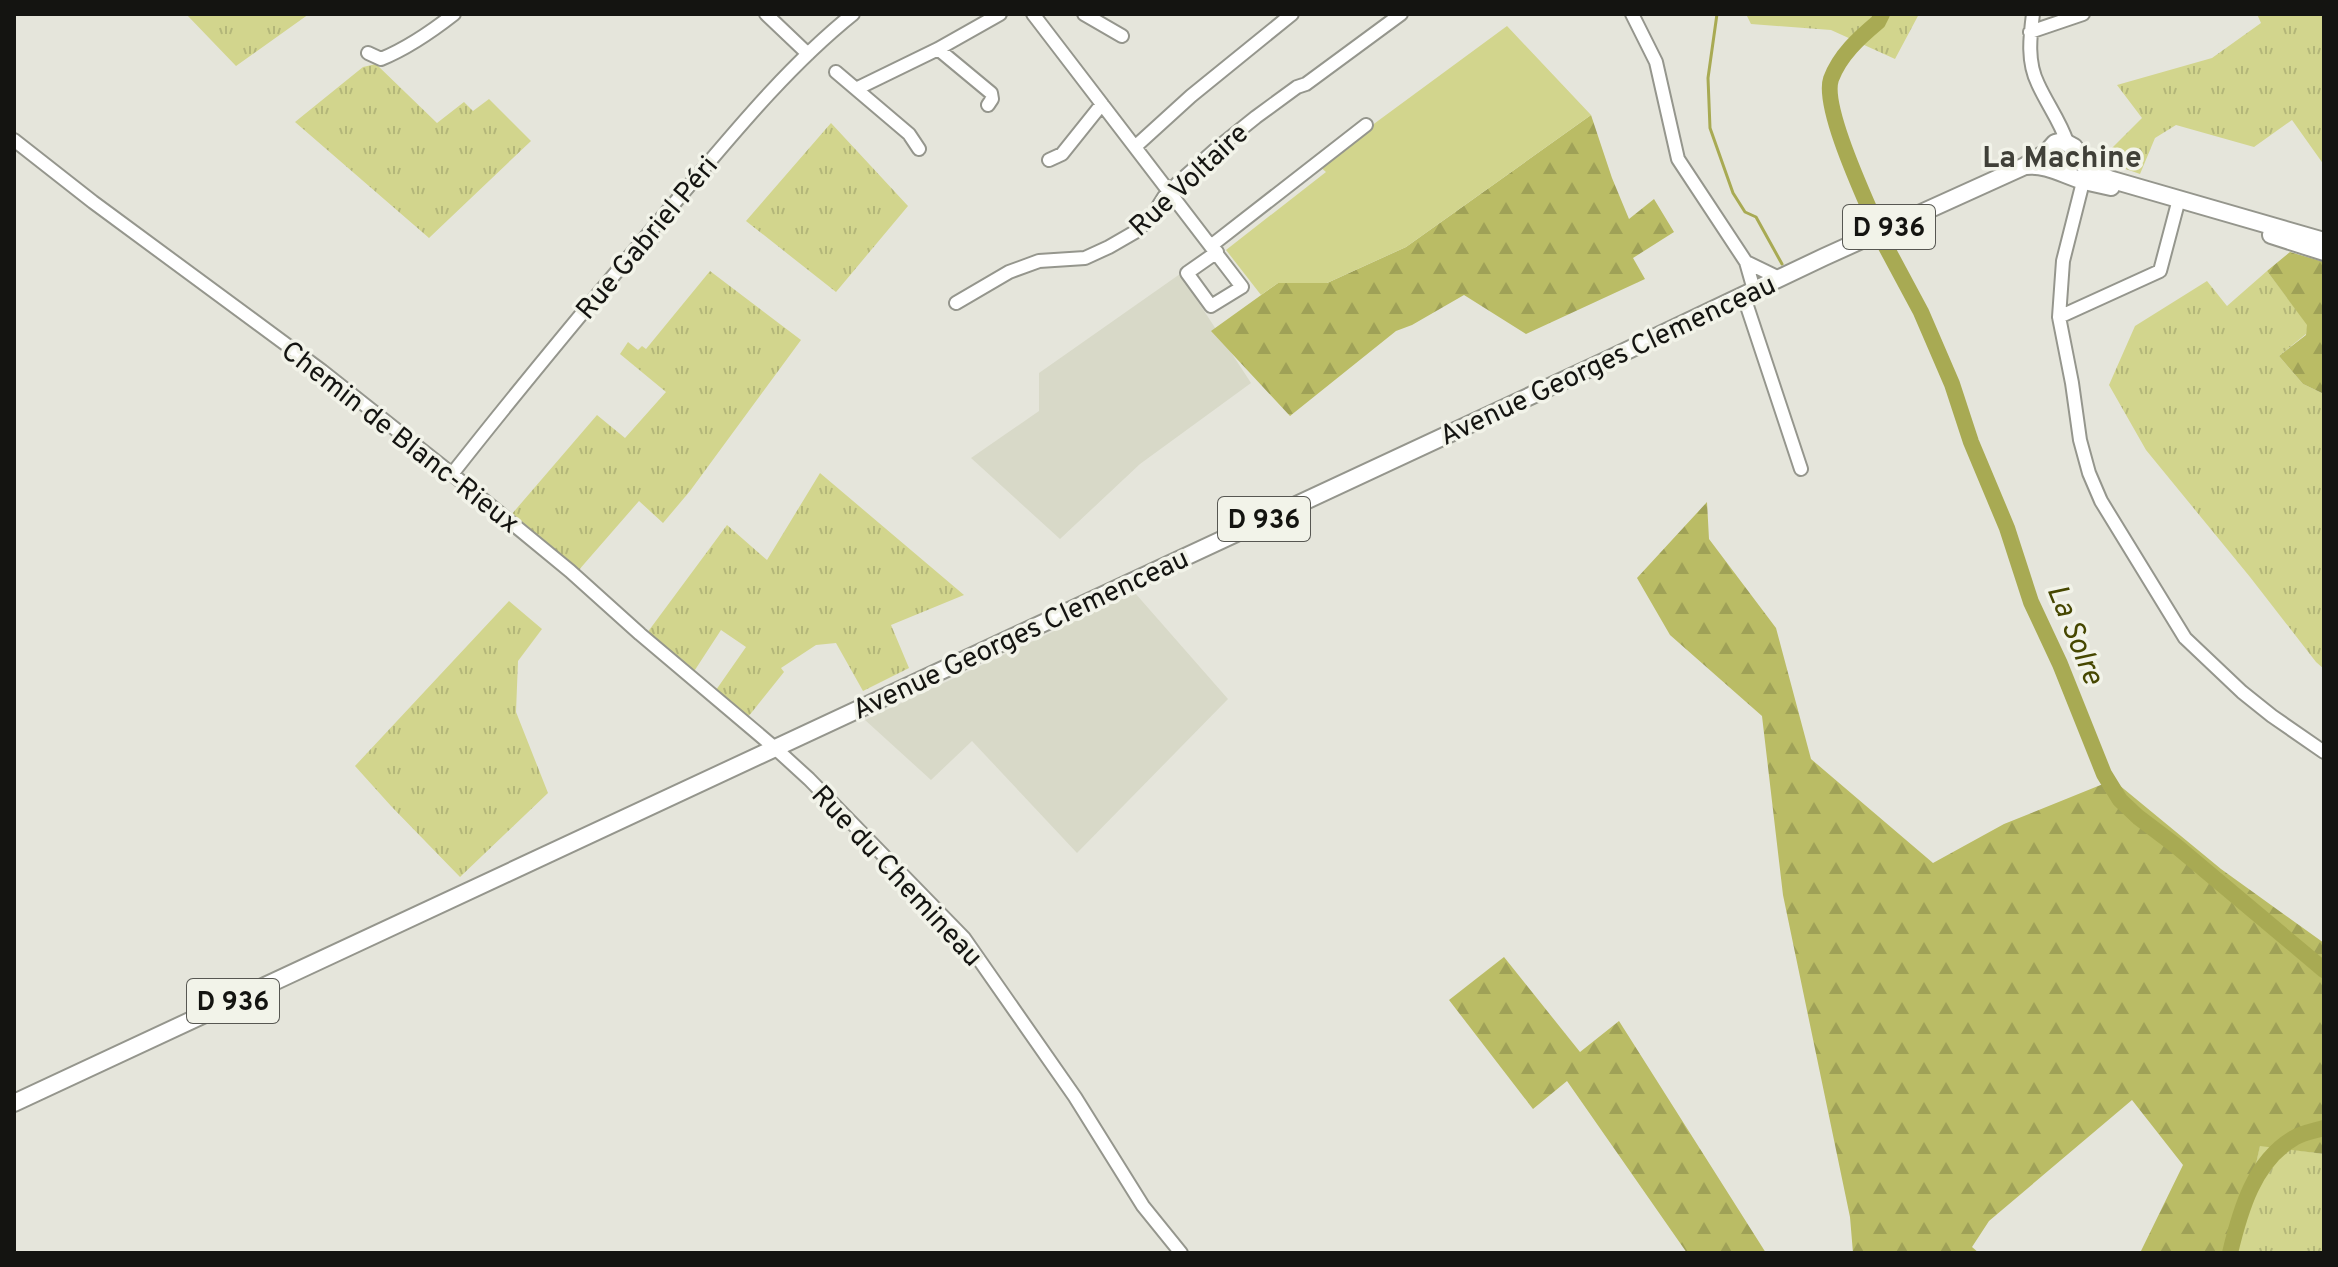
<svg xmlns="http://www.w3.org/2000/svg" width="2338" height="1267" font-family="Overpass,sans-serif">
<defs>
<pattern id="grass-tufts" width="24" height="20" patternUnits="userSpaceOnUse" patternTransform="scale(2)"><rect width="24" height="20" fill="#d2d58d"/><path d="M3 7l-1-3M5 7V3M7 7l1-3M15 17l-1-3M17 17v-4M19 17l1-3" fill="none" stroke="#b3b679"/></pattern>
<pattern id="forest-firs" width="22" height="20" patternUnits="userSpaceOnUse" patternTransform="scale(2)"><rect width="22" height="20" fill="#babc65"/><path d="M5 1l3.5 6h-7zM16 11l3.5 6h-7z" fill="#9fa157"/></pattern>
</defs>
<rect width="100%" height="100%" fill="#e5e5db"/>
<path fill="#d8d9c8" d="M1180 274 1251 383 1140 464 1060 539 971 458 1039 411V373Z
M1135 593 1228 699 1077 853 972 741 931 780 865 720Z"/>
<path fill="url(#grass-tufts)" d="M186 14H309L236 66Z
M1746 14H1919L1895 59 1831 30 1751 24Z
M2257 14H2324V165L2292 120 2254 147 2176 125 2155 138 2140 174 2100 160 2142 118 2117 85 2212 58 2261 23Z
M376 64 437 123 464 102 473 111 489 99 531 141 429 238 295 122 363 67Z
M831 123 908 206 836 292 746 221Z
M710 271 801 340 690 491 663 523 639 501 578 571 511 515 597 415 625 438 666 392 620 354 628 342 638 350 642 346 646 349Z
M2267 271 2308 325 2306 334 2279 356 2303 384 2324 394V669L2316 662 2250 577 2146 450 2109 385 2135 326 2207 281 2227 306Z
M820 473 964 595 891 625 909 668 863 691 836 643 816 645 781 668 784 672 748 717 716 690 746 647 721 630 693 673 647 633 727 525 767 560Z
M509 601 542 629 518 661 516 712 548 793 460 877 391 806 355 766Z
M2260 1145 2324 1154V1253H2236Z"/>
<path fill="url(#forest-firs)" d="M1591 115 1612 178 1629 219 1654 199 1674 232 1633 258 1645 279 1526 334 1464 295 1412 325 1396 331 1290 416 1211 331 1278 283H1327L1406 247Z
M2290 252 2324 262V394L2303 384 2279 356 2306 335 2307 325 2267 271Z
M1707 502 1709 539 1776 628 1811 759 1933 863 2004 824 2113 780 2221 869 2324 943V1154L2260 1146 2236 1253H2140L2183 1165 2132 1100 1989 1221 1972 1247 1979 1253H1853L1850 1217 1783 895 1762 716 1670 635 1637 578Z
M1504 957 1580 1052 1619 1021 1766 1253H1687L1567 1081 1533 1109 1449 1000Z"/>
<path fill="#d2d58d" d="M1507 26 1591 115 1406 247 1327 283H1278L1261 295 1226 250 1326 172 1318 165Z"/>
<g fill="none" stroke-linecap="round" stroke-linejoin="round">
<path stroke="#a8aa53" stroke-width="3" d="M1717 14 1708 78 1710 128 1733 193 1745 212 1756 217 1782 264"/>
<path stroke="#a8aa53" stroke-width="16" d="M1875 222C1863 194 1822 106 1831 79 1840 55 1859 38 1878 22L1882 14
M1884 243 1921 312 1952 384 1971 442 2007 528 2031 602 2060 664 2104 774 2120 800 2138 817 2175 845 2324 970
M2230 1253C2240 1211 2254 1161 2294 1138 2302 1133 2314 1131 2324 1128"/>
<g stroke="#95968d" stroke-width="16">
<path id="minor" d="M766 14 808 54
M1033 14 1242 287 1211 306 1187 273 1217 252
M1084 14 1122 36
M1632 14 1656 62 1678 159 1746 262 1754 290
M2033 14C2030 37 2027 62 2038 84 2047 104 2060 121 2067 142
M2030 32 2083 14
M938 49 991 93 992 99 988 105
M368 53 381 59C408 48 431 32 454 14
M836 72 909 134 919 149
M858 88 938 49 1000 14
M14 140 93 202 322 371 452 474 570 571 640 634 775 748 809 779 964 938 1075 1097 1143 1206 1181 1253
M1136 146 1191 96 1292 14
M1049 160 1062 154 1102 104
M2085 174 2063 261 2059 317 2072 383 2080 440 2089 473 2101 501 2185 638 2242 692 2272 716 2324 752
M1212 245 1366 125
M1746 262 1779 278
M1743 294 1801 469
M956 303 1009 272 1039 261 1085 258 1109 247 1135 232 1151 218 1164 197 1179 182 1215 150 1256 117 1297 87 1306 84 1401 14
M2059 317 2160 271 2179 199
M452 474C525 381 601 290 677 200 732 135 787 67 853 14"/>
</g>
<g stroke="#95968d" stroke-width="20">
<path id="major" d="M2026 166C2048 164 2063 175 2084 181 2093 183 2102 185 2111 187
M2271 235 2324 252
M14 1103 1601 363 1824 257 2025 166 2047 152 2055 143 2063 141 2074 147 2084 165 2109 179 2324 241"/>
</g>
<use href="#minor" stroke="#fff" stroke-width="12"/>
<use href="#major" stroke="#fff" stroke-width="16"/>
</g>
<g text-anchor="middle" stroke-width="7" stroke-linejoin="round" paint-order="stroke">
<g fill="#f2f3e9" stroke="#575752" stroke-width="2">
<rect x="1843" y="205" width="92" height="44" rx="6"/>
<rect x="1218" y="497" width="92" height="44" rx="6"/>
<rect x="187" y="979" width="92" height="44" rx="6"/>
</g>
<g font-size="26" font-weight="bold" fill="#141411">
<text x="1889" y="236">D 936</text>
<text x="1264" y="528">D 936</text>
<text x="233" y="1010">D 936</text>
</g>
<g font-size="28" fill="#141411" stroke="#f2f3e9">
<text transform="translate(1188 179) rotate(-43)" y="10">Rue Voltaire</text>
<text transform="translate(646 237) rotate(-50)" y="10">Rue Gabriel Péri</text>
<text transform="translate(1607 359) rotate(-25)" y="10">Avenue Georges Clemenceau</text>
<text transform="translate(401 436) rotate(38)" y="10">Chemin de Blanc-Rieux</text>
<text transform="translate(1020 633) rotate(-25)" y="10">Avenue Georges Clemenceau</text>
<text transform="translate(898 875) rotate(47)" y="10">Rue du Chemineau</text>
</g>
<g font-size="30" font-weight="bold" fill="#404038" stroke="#f2f3e9">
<text x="2062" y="167">La Machine</text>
</g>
<g font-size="30" font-style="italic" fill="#464700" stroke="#f2f3e9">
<text transform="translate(2076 634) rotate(68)" y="10">La Solre</text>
</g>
</g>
<rect width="2338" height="1267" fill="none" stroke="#141411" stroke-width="32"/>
</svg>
